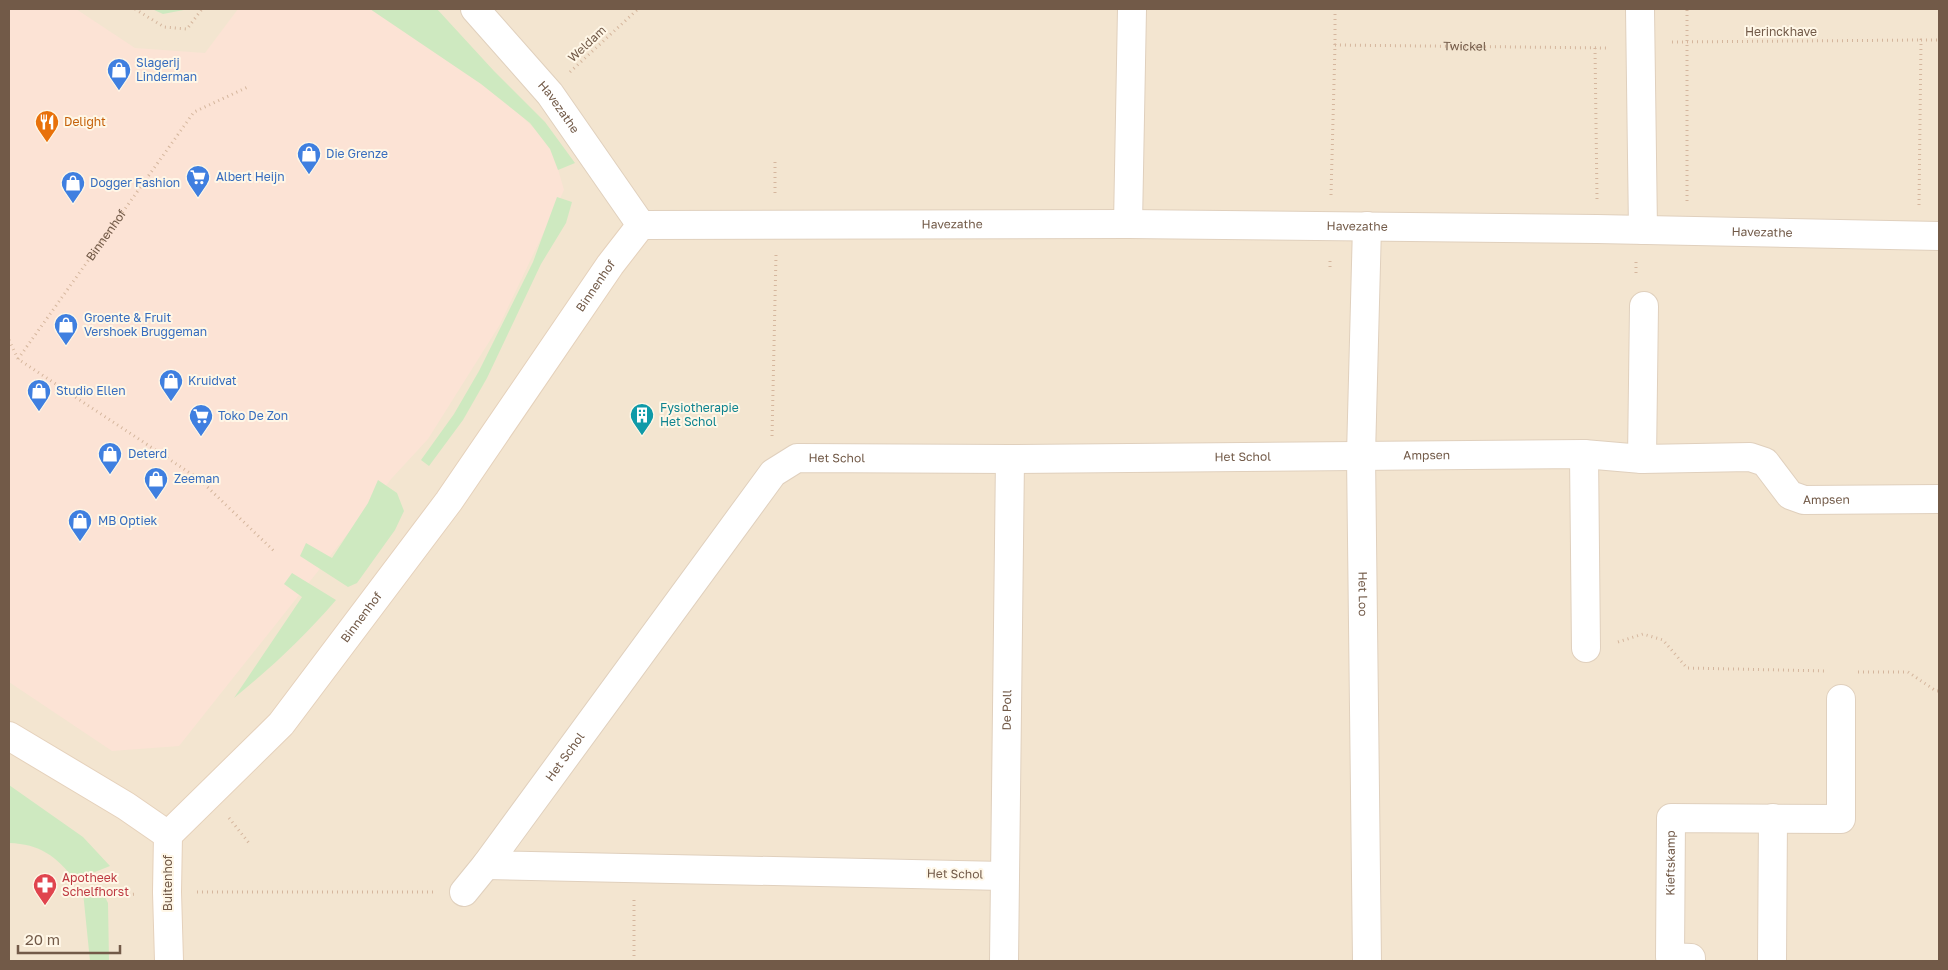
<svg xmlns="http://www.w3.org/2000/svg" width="1948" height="970" font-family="'Golos Text',sans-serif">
<rect width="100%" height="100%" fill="#fcf3e1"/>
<path fill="#f3e5d0" d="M9 9H1939V961H9Z"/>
<path fill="#fce3d5" d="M9 9H76L135 48 205 53 238 9H372L503 98 551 145 564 190 499 326 428 439 392 478 179 746 112 751 9 682Z"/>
<path fill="#cee9c0" d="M152 9H189L163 14Z
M370 9H437L494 71 545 122 575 163 558 170 550 149 530 123 481 84Z
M557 197 572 202 566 223 541 264 487 378 463 420 429 466 421 460 454 414 479 371 533 262Z
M378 480 397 493 404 511 395 530 357 583 348 587 300 556 306 543 332 558 368 503Z
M292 573 336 600C305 636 271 668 234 698L302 597 284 584Z
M9 785 83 837 110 866 75 880C56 856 40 844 9 843Z
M100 887 108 903 109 961H90L83 892Z"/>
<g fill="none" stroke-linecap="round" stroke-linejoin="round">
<g stroke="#e0d0bd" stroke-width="30">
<g id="street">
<path id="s3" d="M475 9 550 94 641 225 1128 224 1597 229 1939 236"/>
<path d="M1640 9 1643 230"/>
<path d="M1128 224 1132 9"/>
<path id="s4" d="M1367 226 1361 455 1367 961"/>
<path d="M1584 454 1586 648"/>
<path d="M1642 459 1644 306"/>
<path id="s5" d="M1004 876 486 865 773 473 797 458 1010 459 1584 454 1642 459 1750 457 1765 462 1790 495 1804 500 1939 499"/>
<path d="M464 892 486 865"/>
<path id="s6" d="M1004 961 1010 459"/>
<path id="s7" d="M1691 961V958L1670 957 1671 818 1841 819V699"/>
<path d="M1772 961 1773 818"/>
</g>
</g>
<g stroke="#e5d1bb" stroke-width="30">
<g id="secondary">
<path d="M9 736 126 806 168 835"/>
<path id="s8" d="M168 835 281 724 449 501 610 265 641 225"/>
<path d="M168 835 167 892 169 961"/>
</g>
</g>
<g stroke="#d5b69d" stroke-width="3" stroke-dasharray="1 4" stroke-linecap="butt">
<path d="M135 9 164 27 187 29 202 9"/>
<path d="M1335 9V45"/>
<path d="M1672 42 1921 40"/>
<path d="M1595 48 1597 199"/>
<path d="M570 72 638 9"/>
<path d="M775 162V194"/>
<path id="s1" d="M1331 195 1335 45 1609 48"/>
<path d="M1687 201V9"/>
<path d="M1919 205 1921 40H1939"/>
<path d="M1636 262V276"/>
<path d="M1330 267V258"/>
<path d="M9 340 18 359 199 479 275 552"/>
<path id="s2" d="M18 359 194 112 250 86"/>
<path d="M772 436 776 255"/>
<path d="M1618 642 1643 634 1663 640 1687 668 1827 671"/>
<path d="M1858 672H1908L1936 691H1939"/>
<path d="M229 818 249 843"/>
<path d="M197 892H433"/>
<path d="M108 896 136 894"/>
<path d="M634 961V900"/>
</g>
<use href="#street" stroke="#fff" stroke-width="28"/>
<use href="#secondary" stroke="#fff" stroke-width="28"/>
</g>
<defs>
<g id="shop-pin" transform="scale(1.25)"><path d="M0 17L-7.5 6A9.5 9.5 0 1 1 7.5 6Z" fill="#3f7fe0" stroke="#fff7e7"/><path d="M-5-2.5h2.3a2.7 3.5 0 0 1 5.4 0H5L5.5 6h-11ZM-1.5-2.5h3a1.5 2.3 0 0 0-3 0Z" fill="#fff"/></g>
<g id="restaurant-pin" transform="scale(1.25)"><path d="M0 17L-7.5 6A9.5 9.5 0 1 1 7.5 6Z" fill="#e8710a" stroke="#fff7e7"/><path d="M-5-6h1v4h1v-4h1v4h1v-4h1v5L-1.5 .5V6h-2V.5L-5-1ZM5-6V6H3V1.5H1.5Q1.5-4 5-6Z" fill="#fff"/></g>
<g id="supermarket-pin" transform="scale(1.25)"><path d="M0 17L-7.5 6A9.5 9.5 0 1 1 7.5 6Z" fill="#3f7fe0" stroke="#fff7e7"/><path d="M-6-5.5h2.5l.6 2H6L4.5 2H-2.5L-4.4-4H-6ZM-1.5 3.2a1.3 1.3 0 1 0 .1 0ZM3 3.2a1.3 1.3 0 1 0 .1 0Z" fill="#fff"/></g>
<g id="building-pin" transform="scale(1.25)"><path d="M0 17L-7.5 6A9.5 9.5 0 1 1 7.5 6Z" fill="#0f9aa8" stroke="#fff7e7"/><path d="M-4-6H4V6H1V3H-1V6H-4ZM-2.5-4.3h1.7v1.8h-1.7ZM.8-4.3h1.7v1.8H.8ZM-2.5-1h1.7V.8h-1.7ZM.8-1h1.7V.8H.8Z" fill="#fff"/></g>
<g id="pharmacy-pin" transform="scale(1.25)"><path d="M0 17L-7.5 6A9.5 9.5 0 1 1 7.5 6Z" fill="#e0444e" stroke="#fff7e7"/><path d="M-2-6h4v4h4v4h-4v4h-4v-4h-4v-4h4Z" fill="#fff"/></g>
</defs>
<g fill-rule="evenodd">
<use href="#shop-pin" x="119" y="70"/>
<use href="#restaurant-pin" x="47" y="122"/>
<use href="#shop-pin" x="309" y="154"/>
<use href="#supermarket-pin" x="198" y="177"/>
<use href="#shop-pin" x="73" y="183"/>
<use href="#shop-pin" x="66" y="325"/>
<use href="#shop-pin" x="171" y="381"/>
<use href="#shop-pin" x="39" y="391"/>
<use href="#building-pin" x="642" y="415"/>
<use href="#supermarket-pin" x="201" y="416"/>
<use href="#shop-pin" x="110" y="454"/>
<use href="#shop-pin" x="156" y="479"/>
<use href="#shop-pin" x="80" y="521"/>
<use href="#pharmacy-pin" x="45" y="885"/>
</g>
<g text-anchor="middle" stroke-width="4" stroke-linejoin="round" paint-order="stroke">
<g font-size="12" fill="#725a48" stroke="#fff7e7">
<text x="1781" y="36">Herinckhave</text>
<text transform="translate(587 44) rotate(-43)" y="4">Weldam</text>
<text dy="4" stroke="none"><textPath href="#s1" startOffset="280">Twickel</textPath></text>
<text dy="4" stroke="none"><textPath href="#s3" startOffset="129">Havezathe</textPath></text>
<text dy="4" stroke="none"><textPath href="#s3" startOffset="584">Havezathe</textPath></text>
<text dy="4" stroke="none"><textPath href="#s3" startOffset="989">Havezathe</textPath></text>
<text dy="4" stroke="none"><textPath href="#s3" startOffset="1394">Havezathe</textPath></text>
<text dy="4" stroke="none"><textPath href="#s2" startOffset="152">Binnenhof</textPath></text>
<text dy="4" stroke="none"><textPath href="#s8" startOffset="698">Binnenhof</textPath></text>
<text dy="4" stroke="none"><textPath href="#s5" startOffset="1662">Ampsen</textPath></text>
<text dy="4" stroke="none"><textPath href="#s5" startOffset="1478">Het Schol</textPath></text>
<text dy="4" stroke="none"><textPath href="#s5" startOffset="1072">Het Schol</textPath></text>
<text dy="4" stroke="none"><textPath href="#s5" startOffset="2080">Ampsen</textPath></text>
<text dy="4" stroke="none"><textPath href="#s4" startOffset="368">Het Loo</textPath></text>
<text dy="4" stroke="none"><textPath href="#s8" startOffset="292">Binnenhof</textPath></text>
<text dy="4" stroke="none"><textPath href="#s6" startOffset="251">De Poll</textPath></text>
<text dy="4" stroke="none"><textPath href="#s5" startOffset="652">Het Schol</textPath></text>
<text dy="4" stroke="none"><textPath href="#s7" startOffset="118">Kieftskamp</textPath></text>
<text transform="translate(955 874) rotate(1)" y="4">Het Schol</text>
<text transform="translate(168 883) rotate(-90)" y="4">Buitenhof</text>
</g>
<g font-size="12" fill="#366cbe" stroke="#fff7e7" text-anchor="start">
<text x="136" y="67">Slagerij<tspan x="136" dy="14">Linderman</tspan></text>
<text x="326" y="158">Die Grenze</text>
<text x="216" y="181">Albert Heijn</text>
<text x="90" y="187">Dogger Fashion</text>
<text x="84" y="322">Groente &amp; Fruit<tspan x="84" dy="14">Vershoek Bruggeman</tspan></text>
<text x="188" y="385">Kruidvat</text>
<text x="56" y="395">Studio Ellen</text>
<text x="218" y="420">Toko De Zon</text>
<text x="128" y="458">Deterd</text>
<text x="174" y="483">Zeeman</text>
<text x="98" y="525">MB Optiek</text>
</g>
<g font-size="12" fill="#c56008" stroke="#fff7e7" text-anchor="start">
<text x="64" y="126">Delight</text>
</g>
<g font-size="12" fill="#0d838f" stroke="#fff7e7" text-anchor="start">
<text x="660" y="412">Fysiotherapie<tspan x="660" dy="14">Het Schol</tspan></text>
</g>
<g font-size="12" fill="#be3a42" stroke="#fff7e7" text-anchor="start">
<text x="62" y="882">Apotheek<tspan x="62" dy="14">Schelfhorst</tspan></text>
</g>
</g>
<rect width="1948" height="970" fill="none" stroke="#725a48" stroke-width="20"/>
<path d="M18 945v8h102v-8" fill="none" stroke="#725a48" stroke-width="2.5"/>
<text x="25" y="945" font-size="15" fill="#725a48" stroke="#fff7e7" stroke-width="4" paint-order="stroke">20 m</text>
</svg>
